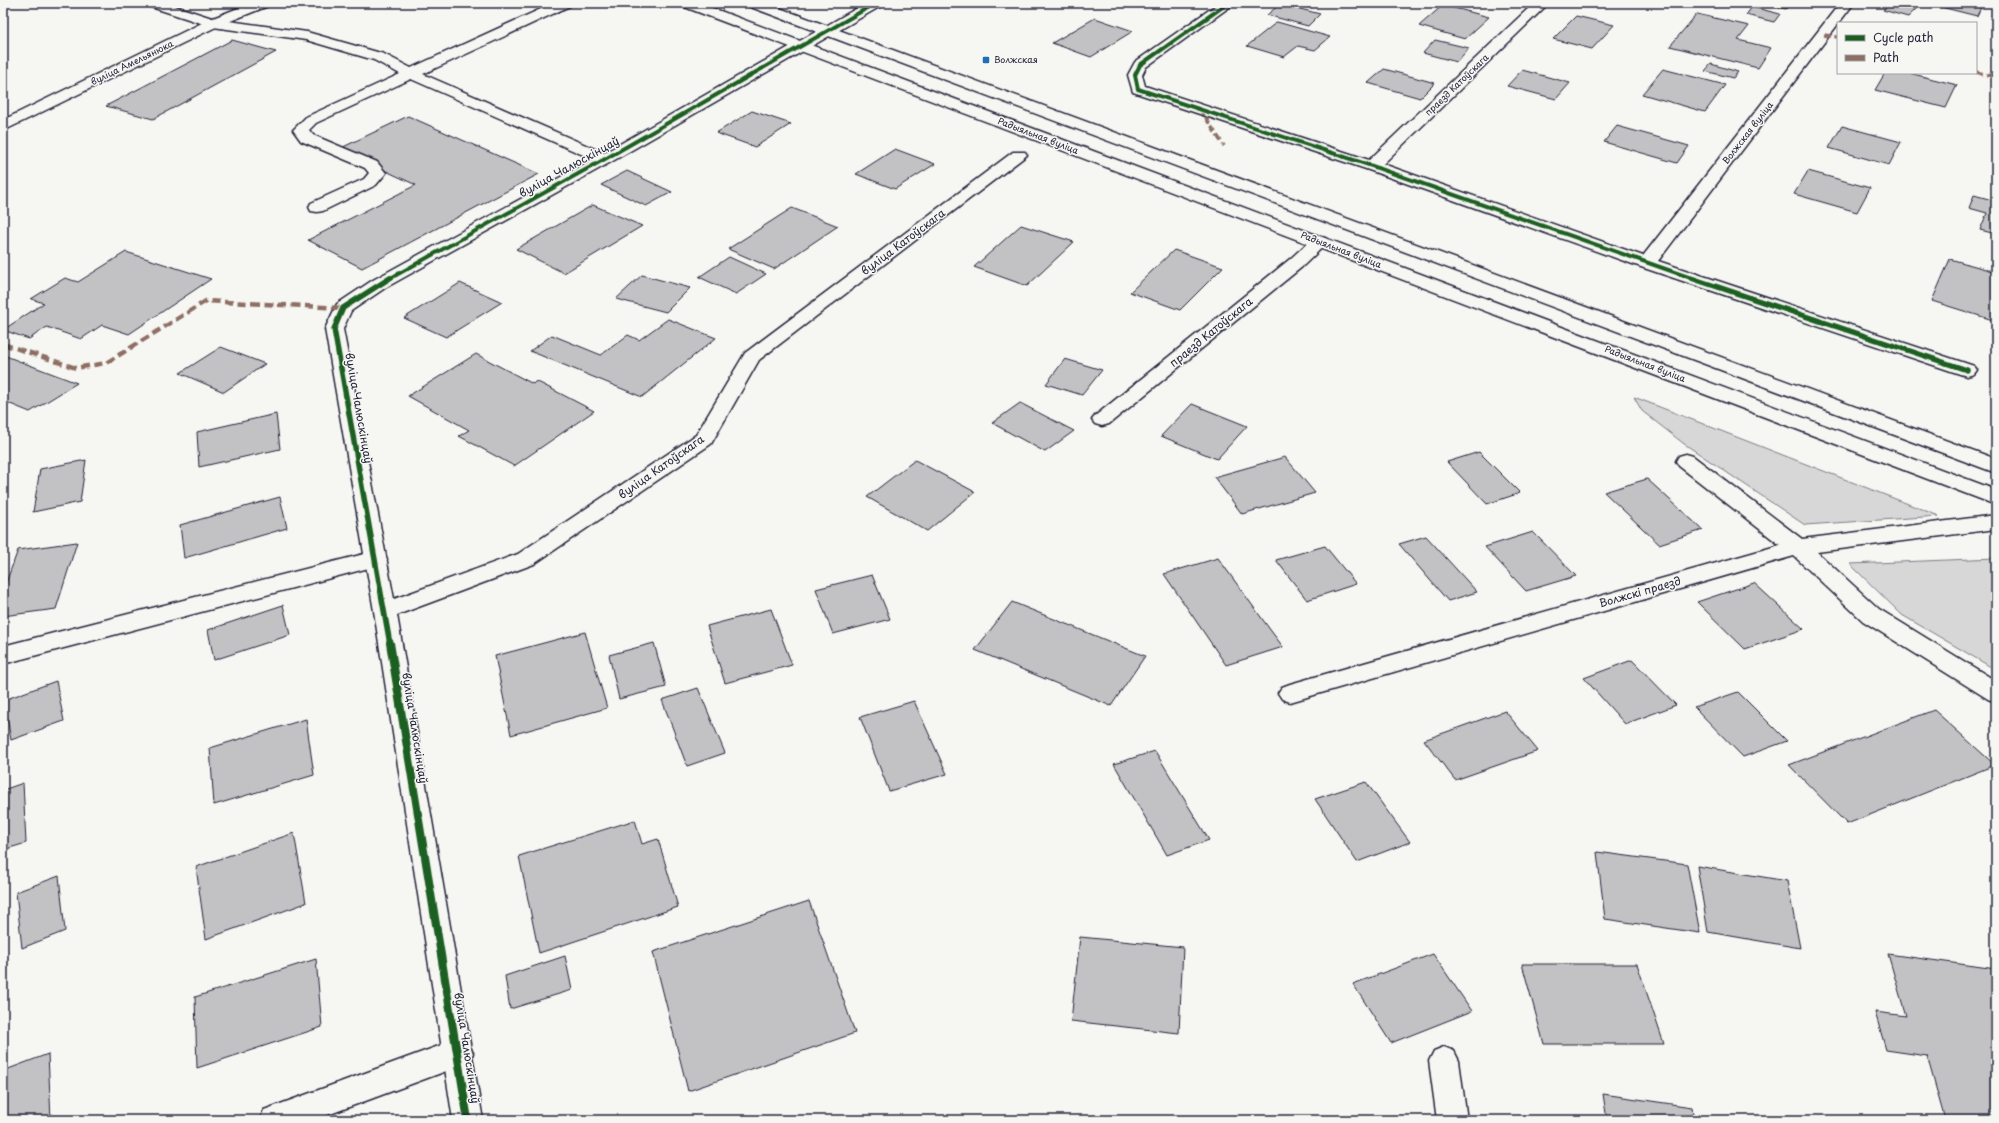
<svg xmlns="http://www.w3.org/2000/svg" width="1999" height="1123" font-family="'Playpen Sans',sans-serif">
<rect width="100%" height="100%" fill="#f6f6f2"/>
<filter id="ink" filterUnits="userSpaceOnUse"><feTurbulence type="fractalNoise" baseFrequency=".025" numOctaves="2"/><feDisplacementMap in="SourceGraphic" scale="8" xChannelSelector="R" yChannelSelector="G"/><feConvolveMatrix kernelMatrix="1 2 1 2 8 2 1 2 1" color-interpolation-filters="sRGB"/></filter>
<g filter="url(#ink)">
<path fill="#d7d7d7" stroke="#7c7c89" d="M1634 397 1939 516 1805 525 1683 443 1642 411Z
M1996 558V670L1902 615 1850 564Z"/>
<path fill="#c2c2c4" stroke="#22223b" d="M1762 3H1790L1786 9Z
M1890 3H1905L1918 7 1908 17 1883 10Z
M1925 3H1983L1977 16Z
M1280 4 1320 14 1308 26 1267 15Z
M1443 5 1489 17 1465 39 1419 26Z
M1752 7 1780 14 1774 22 1746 15Z
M1697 14 1749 26 1738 40 1771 48 1758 68 1670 46Z
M1576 16 1614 25 1592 49 1553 39Z
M1095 18 1133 31 1091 57 1052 43Z
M1277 22 1330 37 1315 50 1298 46 1284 57 1247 46Z
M232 40 276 52 153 119 106 106Z
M1435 40 1469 48 1457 62 1423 53Z
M1711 64 1738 72 1733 78 1705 71Z
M1384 69 1435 83 1420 98 1368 83Z
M1663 69 1725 85 1705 112 1642 94Z
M1522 70 1570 83 1556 99 1507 86Z
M1885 73H1909L1957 85 1946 108 1875 90Z
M752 111 791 124 755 147 716 133Z
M408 116 539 174 362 268 308 240 416 185 339 149Z
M1617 126 1689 146 1677 163 1604 142Z
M1842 126 1901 142 1889 165 1829 148Z
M895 149 935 164 895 189 856 174Z
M627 171 672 192 646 206 601 185Z
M1808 171 1870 188 1857 212 1794 194Z
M1974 195 1996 201V234L1980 230 1987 213 1969 208Z
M593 205 642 226 564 273 516 249Z
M792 208 838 226 774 269 728 249Z
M1021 225 1074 242 1027 286 974 267Z
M1174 250 1223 267 1180 310 1130 292Z
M126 252 211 279 129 334 102 325 81 339 47 327 29 339 3 330 44 303 31 299 65 278 78 282Z
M729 257 766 274 736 294 699 277Z
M1950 259 1996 272V321L1932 301Z
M642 275 690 288 666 312 616 299Z
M460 283 502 302 446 337 404 318Z
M668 319 716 338 642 397 530 351 552 335 601 355 628 335 639 340Z
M221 347 265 364 224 392 180 373Z
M476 354 533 384 536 381 594 411 514 466 459 436 469 430 408 396Z
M3 355 77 383 30 412 3 401Z
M1065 359 1102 370 1082 395 1046 384Z
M1020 403 1074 431 1045 452 992 423Z
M1192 404 1247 426 1217 459 1161 436Z
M276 414 280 449 199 467 197 432Z
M1479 452 1520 493 1487 504 1447 462Z
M1285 457 1315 493 1242 514 1214 477Z
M86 460 80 502 33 512 40 469Z
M915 460 975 492 927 531 867 497Z
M1647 479 1703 530 1659 544 1604 492Z
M280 497 287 528 184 558 180 525Z
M1533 532 1576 576 1526 591 1485 547Z
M1426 536 1477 592 1448 601 1399 544Z
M77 542 56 609 3 616V591L18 550Z
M1325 546 1356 584 1307 600 1276 560Z
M1218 558 1271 631 1283 647 1226 665 1164 574Z
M872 575 890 619 833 634 816 589Z
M1754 583 1804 629 1745 649 1697 602Z
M1012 602 1145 656 1111 706 975 650Z
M283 605 290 635 214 660 208 630Z
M771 609 792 665 725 683 707 626Z
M585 632 607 708 511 735 495 656Z
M654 643 666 687 619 699 609 655Z
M1632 660 1676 705 1625 724 1584 678Z
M56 681 64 721 11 740 4 700Z
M698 688 725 753 687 766 662 700Z
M1738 692 1787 741 1743 757 1694 707Z
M914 701 947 774 889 791 860 717Z
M1934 710 1995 765 1847 824 1789 765Z
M1505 711 1538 751 1455 780 1424 740Z
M306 719 314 775 214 805 210 748Z
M1155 751 1209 840 1167 855 1114 764Z
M1366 782 1410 842 1357 862 1315 799Z
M23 783 26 843 3 850V790Z
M635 820 642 844 658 839 678 907 539 953 519 856Z
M294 833 306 903 206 939 196 867Z
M1597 852 1687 864 1700 933 1605 919Z
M1697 866 1787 881 1800 948 1708 932Z
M59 876 65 931 22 948 16 892Z
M809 901 855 1033 688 1091 653 952Z
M1080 937 1183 947 1179 1033 1071 1021Z
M1433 954 1472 1011 1391 1043 1353 984Z
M1888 954 1996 969V1120H1945L1927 1056 1886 1050 1875 1012 1906 1016Z
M565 956 572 990 510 1009 505 976Z
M316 959 322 1027 197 1068 195 997Z
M1522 964H1637L1664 1044H1544Z
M48 1054 51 1120H3V1071Z
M1603 1094 1692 1107 1694 1120H1607Z"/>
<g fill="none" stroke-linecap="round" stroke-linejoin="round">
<g stroke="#22223b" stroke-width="3">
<path id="service" d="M146 3H166L215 19 307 32 384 54 411 68 554 3H572L570 6 423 74 611 156 613 159 611 162H599L411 79 316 123 309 130 313 135 377 162 386 173 376 185 323 211 317 212 311 211 309 207 311 203 364 179 369 173 365 168 301 141 293 130 306 117 400 74 374 60 306 40 213 27 148 6Z
M1319 237 1325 238 1328 242 1302 267 1109 424 1102 426 1095 424 1092 420 1095 416 1290 259 1313 238Z
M1686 454 1693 456 1802 539 1996 515V529L1817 552 1879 609 1996 681V702L1988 699 1863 621 1794 556 1290 702 1282 699 1278 693 1282 687 1290 684 1780 545 1679 466 1676 461 1679 456Z
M376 551 384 554 387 559 384 564 3 664V646Z
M458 1039 468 1043 473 1053 468 1063 314 1120H260L264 1110Z
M1444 1047 1454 1051 1459 1061 1467 1120H1437L1429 1061 1434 1051Z"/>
</g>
<g stroke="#22223b" stroke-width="3">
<path id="minor" d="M251 3H270L268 6 218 26 3 131V120L208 20Z
M866 3H883L881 6 611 162 385 288 351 311 343 329 394 599 518 554 696 435 745 353 1013 152H1025L1027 155 759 360 711 444 534 564 397 615 483 1120H453L374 611 325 329 337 304 373 280 599 156Z
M1219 3H1235L1146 67 1142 75 1145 86 1369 160 1534 3H1549L1383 164 1643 256 1840 3H1854L1658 261 1974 366 1977 370 1974 374 1967 376 1960 374 1641 267 1366 169 1133 92 1128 75 1135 62Z"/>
</g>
<g stroke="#22223b" stroke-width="3">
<path id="primary" d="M680 3H699L1996 490V505L682 6Z
M746 3H766L1996 459V473L748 6Z"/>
</g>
<use href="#service" fill="#f6f6f2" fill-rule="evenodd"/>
<use href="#minor" fill="#f6f6f2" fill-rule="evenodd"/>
<use href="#primary" fill="#f6f6f2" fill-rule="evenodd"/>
<path stroke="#8d6e63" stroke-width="3.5" stroke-dasharray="7 3.5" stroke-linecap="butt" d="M1824 35 1838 37
M1976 72 1996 77
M1200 109 1224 146"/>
<path stroke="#8d6e63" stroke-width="4.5" stroke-dasharray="9 4.5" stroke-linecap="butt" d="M3 344 76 368 106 363 206 301 343 308"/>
<g stroke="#f6f6f2" stroke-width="6">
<path id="cycleway-far2" d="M1228 3 1140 65 1135 75 1138 89 1372 166 1694 279
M389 279 605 159 876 3"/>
</g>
<g stroke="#f6f6f2" stroke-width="8">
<path id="cycleway-far1" d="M390 278 343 308 334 329 390 644
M1691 278 1967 370"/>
</g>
<g stroke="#f6f6f2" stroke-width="10">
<path id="cycleway" d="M390 643 468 1120"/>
</g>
<use href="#cycleway-far2" stroke="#1b5e20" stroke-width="4"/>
<use href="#cycleway-far1" stroke="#1b5e20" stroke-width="5.5"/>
<use href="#cycleway" stroke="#1b5e20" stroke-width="8"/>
</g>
</g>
<rect fill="#1f6fb2" stroke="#f6f6f2" stroke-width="1.5" x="982" y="56" width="8" height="8" rx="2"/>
<g text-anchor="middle" stroke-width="3" stroke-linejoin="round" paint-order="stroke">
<g font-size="9" fill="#22223b" stroke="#f6f6f2" text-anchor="start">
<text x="994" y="63">Волжская</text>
</g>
<g font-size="9" fill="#22223b" stroke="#f6f6f2">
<text transform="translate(132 63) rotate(-26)" y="3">вуліца Амельянюка</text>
<text transform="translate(1457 85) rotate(-44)" y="3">праезд Катоўскага</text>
<text transform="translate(1748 133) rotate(-52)" y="3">Волжская вуліца</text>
<text transform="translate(1038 136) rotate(21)" y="3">Радыяльная вуліца</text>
<text transform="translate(1341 250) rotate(21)" y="3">Радыяльная вуліца</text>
<text transform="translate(1645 364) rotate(21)" y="3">Радыяльная вуліца</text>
</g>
<g font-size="11" fill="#22223b" stroke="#f6f6f2">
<text transform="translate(569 167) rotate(-29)" y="4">вуліца Чалюскінцаў</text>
<text transform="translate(903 242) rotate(-37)" y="4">вуліца Катоўскага</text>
<text transform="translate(1211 332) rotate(-39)" y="4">праезд Катоўскага</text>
<text transform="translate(359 408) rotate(80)" y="4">вуліца Чалюскінцаў</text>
<text transform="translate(661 467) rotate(-35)" y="4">вуліца Катоўскага</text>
<text transform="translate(1640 592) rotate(-16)" y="4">Волжскі праезд</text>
<text transform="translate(415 728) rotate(81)" y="4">вуліца Чалюскінцаў</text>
<text transform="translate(467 1048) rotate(81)" y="4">вуліца Чалюскінцаў</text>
</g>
</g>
<rect width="1999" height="1123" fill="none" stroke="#f6f6f2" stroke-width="16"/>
<rect x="8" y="8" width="1983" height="1107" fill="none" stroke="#22223b" stroke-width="1.5" filter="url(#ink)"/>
<rect x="1837" y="22" width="140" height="52" fill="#f6f6f2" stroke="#a1a1a9"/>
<rect x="1845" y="35" width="20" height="6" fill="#1b5e20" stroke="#a1a1a9"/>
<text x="1873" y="42" font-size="12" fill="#22223b">Cycle path</text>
<rect x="1845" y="55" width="20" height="6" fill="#8d6e63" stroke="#a1a1a9"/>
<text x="1873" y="62" font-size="12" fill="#22223b">Path</text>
</svg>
